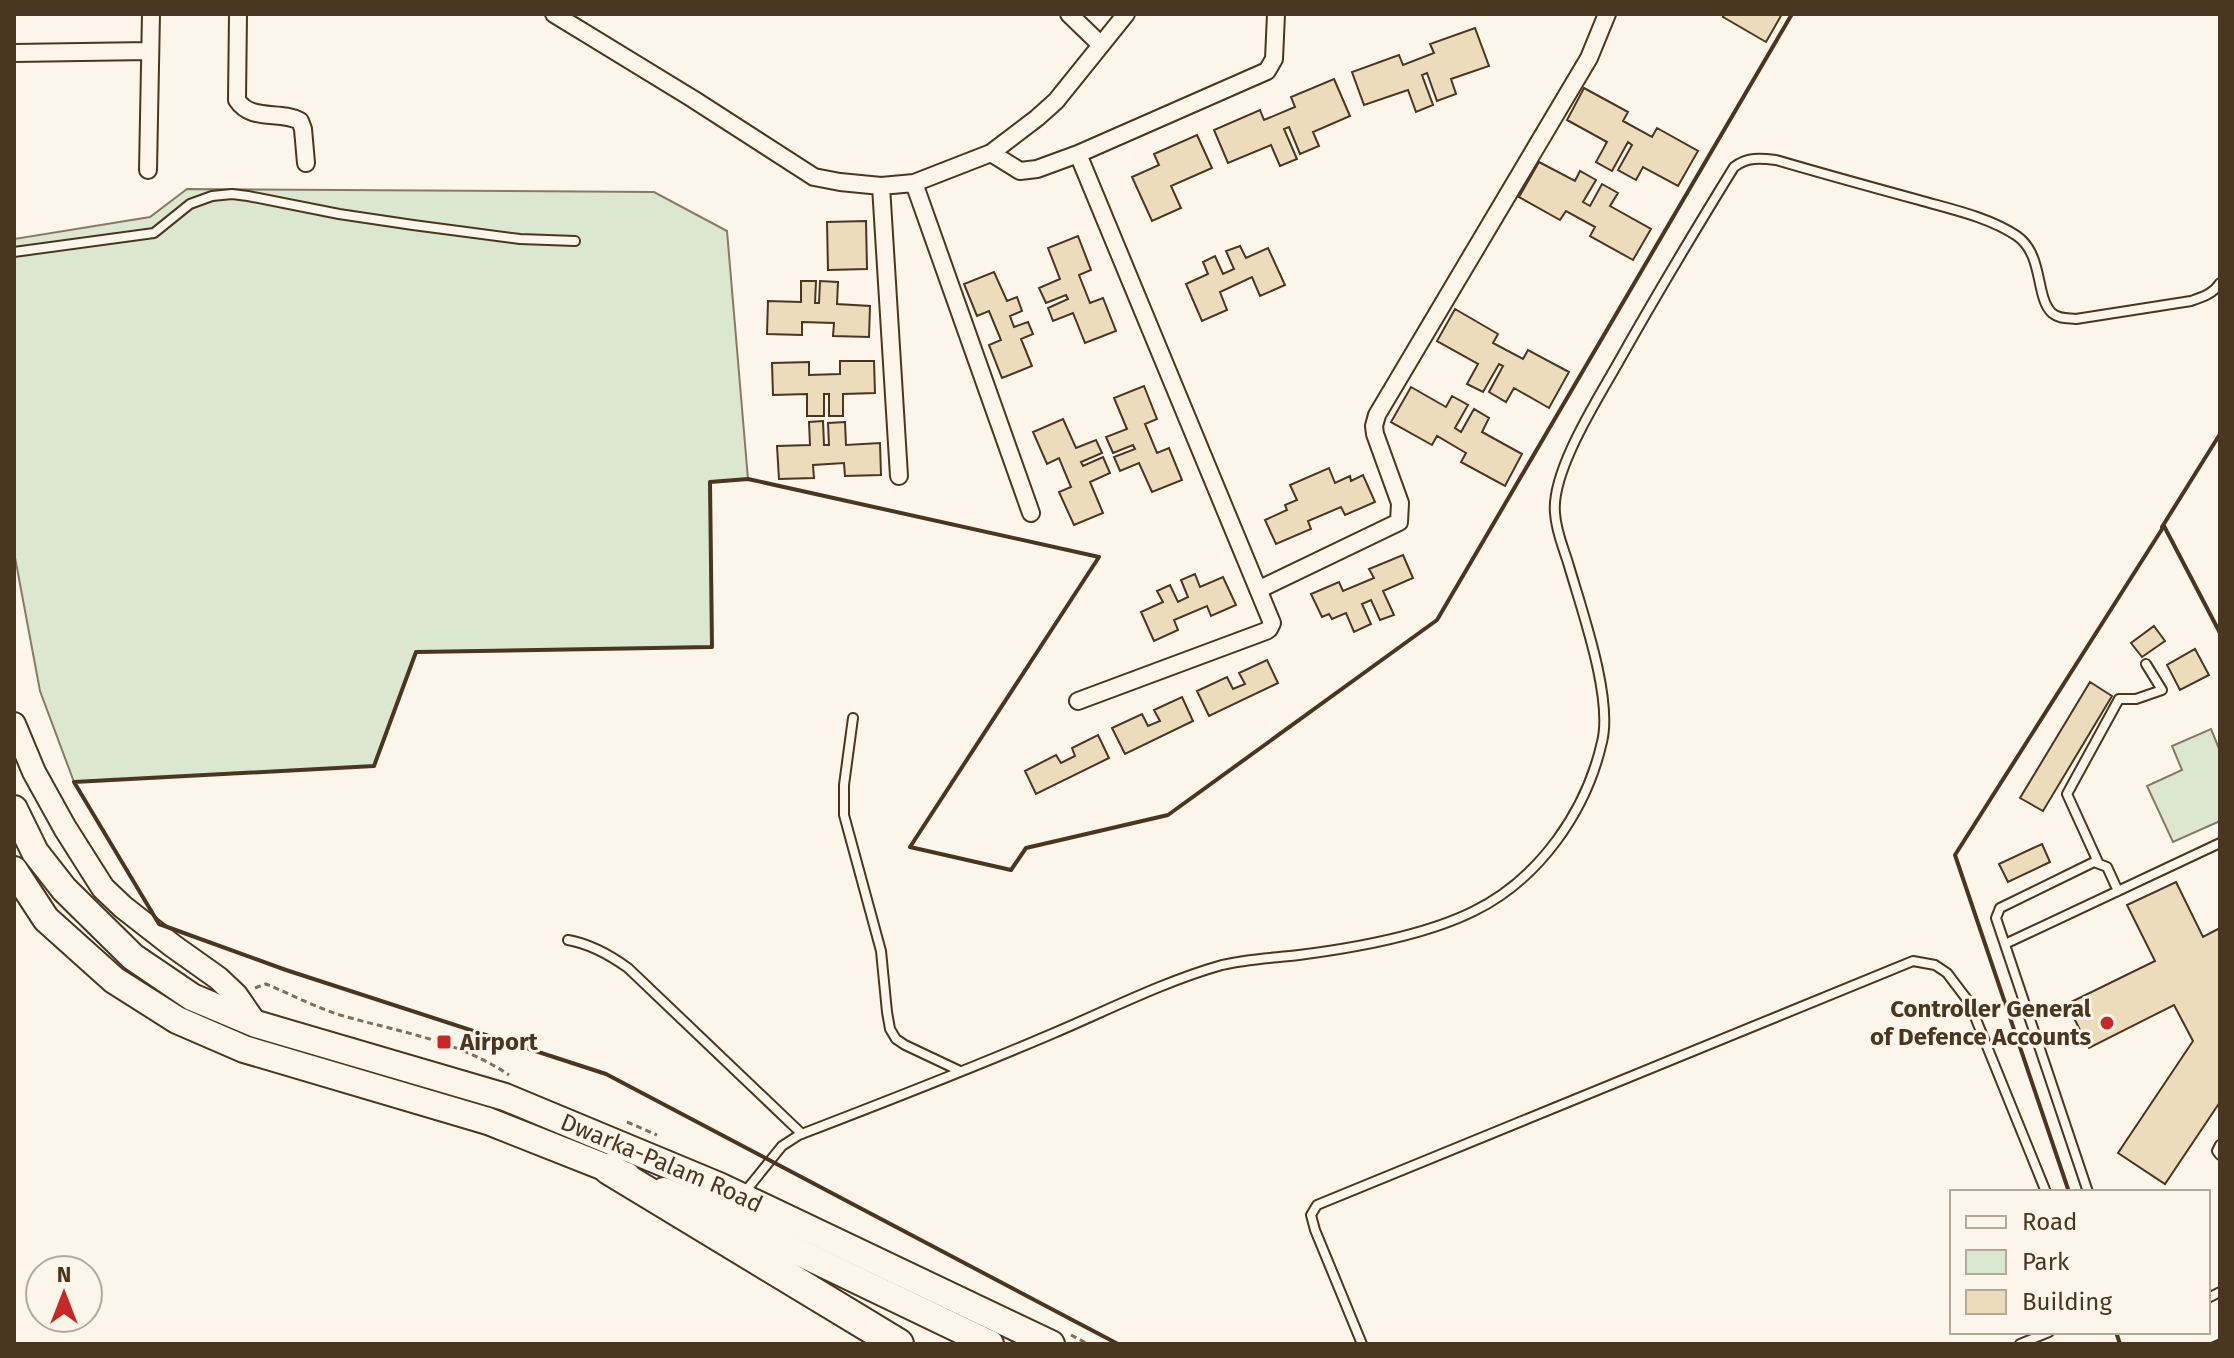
<svg xmlns="http://www.w3.org/2000/svg" width="2234" height="1358" font-family="'Fira Sans',sans-serif">
<rect width="100%" height="100%" fill="#fbf6e9"/>
<path fill="#dce7d0" stroke="#887966" stroke-width="2" d="M187 189 654 192 727 231 748 479 710 482 712 647 416 652 374 766 74 782 40 691 14 552V239L150 217Z
M2211 729 2220 751V821L2173 842 2147 786 2182 770 2172 746Z"/>
<path fill="#ecdcbc" stroke="#4a3520" stroke-width="2" d="M1725 14H1782L1766 42 1723 17Z
M1475 28 1489 66 1451 79 1456 94 1437 101 1427 73 1422 75 1433 105 1416 112 1408 90 1364 105 1352 72 1399 55 1403 65 1434 53 1430 44Z
M1334 79 1350 116 1313 132 1319 146 1300 154 1289 127 1284 129 1297 159 1280 166 1271 145 1228 163 1214 130 1260 110 1264 120 1295 107 1291 97Z
M1584 88 1628 112 1623 121 1652 137 1657 128 1698 151 1678 186 1643 167 1636 180 1618 170 1632 145 1628 142 1612 171 1596 162 1607 142 1567 120Z
M1197 135 1212 168 1171 186 1181 208 1152 221 1132 177 1159 165 1154 154Z
M1539 162 1575 181 1580 171 1596 180 1583 202 1590 206 1602 184 1618 193 1610 206 1651 229 1633 260 1590 236 1595 227 1566 211 1560 220 1519 197Z
M866 221 867 269 828 270 827 222Z
M1078 236 1091 270 1079 275 1090 303 1103 298 1116 331 1085 343 1073 313 1053 321 1048 308 1068 299 1066 295 1046 303 1039 288 1060 279 1048 248Z
M1240 246 1246 258 1268 248 1285 285 1260 296 1252 277 1220 292 1227 310 1202 321 1186 284 1208 274 1203 262 1215 256 1223 274 1234 269 1226 251Z
M994 272 1007 301 1017 297 1022 311 1010 316 1014 327 1028 322 1033 334 1021 339 1032 366 1002 378 989 345 1001 340 989 311 977 316 964 284Z
M801 281H816L815 303H819L820 281 838 282 837 304 870 306 869 337 833 336 834 323 802 322V335L767 334 768 301 801 302Z
M1455 309 1498 334 1493 343 1523 359 1528 350 1569 372 1549 408 1514 388 1506 402 1489 392 1503 366 1499 364 1483 392 1467 384 1478 364 1437 341Z
M840 361H874L875 393 843 394V416H829V394H824V416H807V394L773 395 772 363 809 362V375L840 374Z
M1144 386 1157 419 1145 424 1157 453 1169 448 1182 480 1152 492 1139 463 1120 471 1114 457 1135 449 1133 445 1113 453 1106 437 1127 429 1114 398Z
M1411 387 1446 407 1452 396 1468 405 1455 428 1461 432 1474 409 1489 418 1482 432 1522 454 1505 486 1461 462 1466 453 1437 436 1432 445 1391 422Z
M1063 419 1076 448 1096 440 1102 453 1081 462 1083 466 1103 457 1110 473 1090 482 1103 513 1074 525 1059 492 1071 487 1059 458 1047 464 1033 432Z
M823 421 824 445H829L828 423 845 422 846 445 880 443 881 475 845 476 844 463 813 465 814 478 779 479 777 446 810 445 809 422Z
M1329 468 1335 483 1350 476 1351 481 1363 475 1375 502 1345 515 1341 507 1308 521 1311 529 1276 544 1265 520 1287 510 1285 505 1297 500 1290 485Z
M1403 555 1413 578 1383 591 1394 615 1380 620 1371 600 1362 604 1371 624 1354 632 1346 613 1332 619 1329 614 1322 617 1311 594 1339 582 1343 591 1374 578 1369 569Z
M1195 574 1200 587 1223 577 1236 605 1211 616 1207 606 1174 620 1178 630 1154 641 1141 612 1163 602 1157 591 1170 585 1178 602 1188 597 1181 580Z
M2154 626 2165 641 2142 657 2131 643Z
M2195 649 2209 675 2180 690 2167 665Z
M1267 660 1278 683 1209 716 1197 691 1227 677 1233 689 1245 684 1239 673Z
M2090 682 2112 696 2043 811 2020 798Z
M1182 697 1193 721 1125 754 1112 728 1142 714 1148 726 1160 721 1154 710Z
M1098 735 1109 758 1036 794 1025 771 1056 755 1061 763 1075 756 1072 748Z
M2042 844 2050 862 2008 882 1999 864Z
M2176 882 2203 937 2220 928V1102L2165 1184 2118 1153 2193 1041 2174 1005 2089 1048 2067 1004 2155 961 2127 905Z"/>
<g fill="none" stroke-linecap="round" stroke-linejoin="round">
<g stroke="#4a3520" stroke-width="12">
<path id="lane" d="M14 252 154 233 190 204 212 196 232 194 248 196 339 214 413 225 520 239 575 241
M853 718 844 785V815L881 951 887 1012 890 1029 896 1039 905 1045 960 1071
M2098 862 2067 794 2119 699H2136L2162 690 2146 664
M568 940C591 944 610 955 628 968L802 1134
M2005 944 2220 843
M2220 1145 2217 1151 2220 1155
M2088 1192 1996 918 2000 908 2094 862 2107 867 2118 891
M744 1193 782 1146 799 1135C885 1102 970 1069 1054 1033 1108 1010 1165 981 1222 965 1247 959 1273 958 1299 955 1354 948 1424 936 1474 911 1539 879 1586 812 1602 742 1613 698 1582 611 1569 566 1564 549 1556 532 1555 513 1551 472 1597 400 1618 363 1655 297 1694 232 1734 167 1747 157 1760 158 1776 160 1824 174 1871 187 1919 200 1950 209 1989 217 2017 236 2044 255 2035 297 2052 313 2059 319 2067 318 2076 319L2191 301C2203 297 2213 294 2220 283
M2208 1298 2220 1292
M1362 1344 1315 1230 1311 1215 1317 1205 1913 961 1935 965 1947 973 1969 1002 2046 1192
M2020 1344 2049 1332"/>
</g>
<g stroke="#4a3520" stroke-width="20">
<path id="street" d="M238 14 237 100C251 122 280 110 300 121L303 129 306 163
M554 14 693 99 814 177 840 182 881 186 914 183 991 153 1037 118 1056 101 1126 14
M1069 14 1101 45
M14 53 149 51
M991 153 1020 171 1037 169 1078 154 1267 71 1274 59 1276 14
M1078 154 1272 623 1269 629 1266 631 1078 701
M148 170 151 14
M914 183 1031 513
M881 186 899 476
M1260 589 1399 522 1400 503 1375 434 1374 426 1377 415 1589 58 1607 14"/>
</g>
<g stroke="#4a3520" stroke-width="26">
<path id="secondary" d="M14 724 34 772 65 828 103 888 123 907 173 946 218 978 236 995 256 1024"/>
</g>
<g stroke="#4a3520" stroke-width="30">
<g id="primary">
<path id="s1" d="M14 809 35 852 64 889 133 957 192 997 256 1024 505 1097 719 1186 1051 1344"/>
<path d="M14 870 46 919 114 980 177 1020 244 1049 488 1121 627 1176"/>
<path d="M664 1191 707 1208 990 1344"/>
</g>
</g>
<g stroke="#4a3520" stroke-width="34">
<path id="highway" d="M609 1169 898 1344"/>
</g>
<path stroke="#7f6f5c" stroke-width="3" stroke-dasharray="6 4" stroke-linecap="butt" d="M255 988 266 984C290 994 315 1007 340 1015 399 1032 457 1040 509 1075
M627 1122 657 1135
M1071 1335 1088 1344"/>
<use href="#lane" stroke="#fbf6e9" stroke-width="8"/>
<use href="#street" stroke="#fbf6e9" stroke-width="16"/>
<use href="#secondary" stroke="#fbf6e9" stroke-width="22"/>
<use href="#primary" stroke="#fbf6e9" stroke-width="26"/>
<use href="#highway" stroke="#fbf6e9" stroke-width="30"/>
<path stroke="#4a3520" stroke-width="4" d="M2162 527 2220 434
M2069 1192 1955 855 2164 526 2220 633
M2116 1332 2120 1344
M1118 1344 606 1074 286 970 159 924 74 782 374 766 416 652 712 647 710 482 748 479 1099 557 910 847 1011 870 1026 848 1168 815 1437 620 1792 14
M2211 1344 2220 1340"/>
</g>
<g fill="#c62828" stroke="#fbf6e9" stroke-width="3">
<circle cx="2107" cy="1023" r="8"/>
<rect x="436" y="1034" width="16" height="16" rx="4"/>
</g>
<g text-anchor="middle" stroke-width="6" stroke-linejoin="round" paint-order="stroke">
<g font-size="24" font-weight="bold" fill="#4a3520" stroke="#fbf6e9" text-anchor="end">
<text x="2091" y="1017">Controller General<tspan x="2091" dy="28">of Defence Accounts</tspan></text>
<text x="460" y="1050" text-anchor="start">Airport</text>
</g>
<g font-size="24" fill="#4a3520" stroke="#fbf6e9">
<text dy="8" stroke="none"><textPath href="#s1" startOffset="762">Dwarka-Palam Road</textPath></text>
</g>
</g>
<rect width="2234" height="1358" fill="none" stroke="#4a3520" stroke-width="32"/>
<rect x="1950" y="1190" width="260" height="144" fill="#fbf6e9" stroke="#b4a999" stroke-width="2"/>
<rect x="1966" y="1216" width="40" height="12" fill="#fbf6e9" stroke="#b4a999" stroke-width="2"/>
<text x="2022" y="1230" font-size="24" fill="#4a3520">Road</text>
<rect x="1966" y="1250" width="40" height="24" fill="#dce7d0" stroke="#b4a999" stroke-width="2"/>
<text x="2022" y="1270" font-size="24" fill="#4a3520">Park</text>
<rect x="1966" y="1290" width="40" height="24" fill="#ecdcbc" stroke="#b4a999" stroke-width="2"/>
<text x="2022" y="1310" font-size="24" fill="#4a3520">Building</text>
<g transform="translate(64 1294)"><circle r="38" fill="#fbf6e9" stroke="#b4a999" stroke-width="2"/>
<path d="M0-6L14 30L0 20L-14 30Z" fill="#c62828"/>
<text y="-12" font-size="22" font-weight="bold" text-anchor="middle" fill="#4a3520">N</text>
</g>
</svg>
